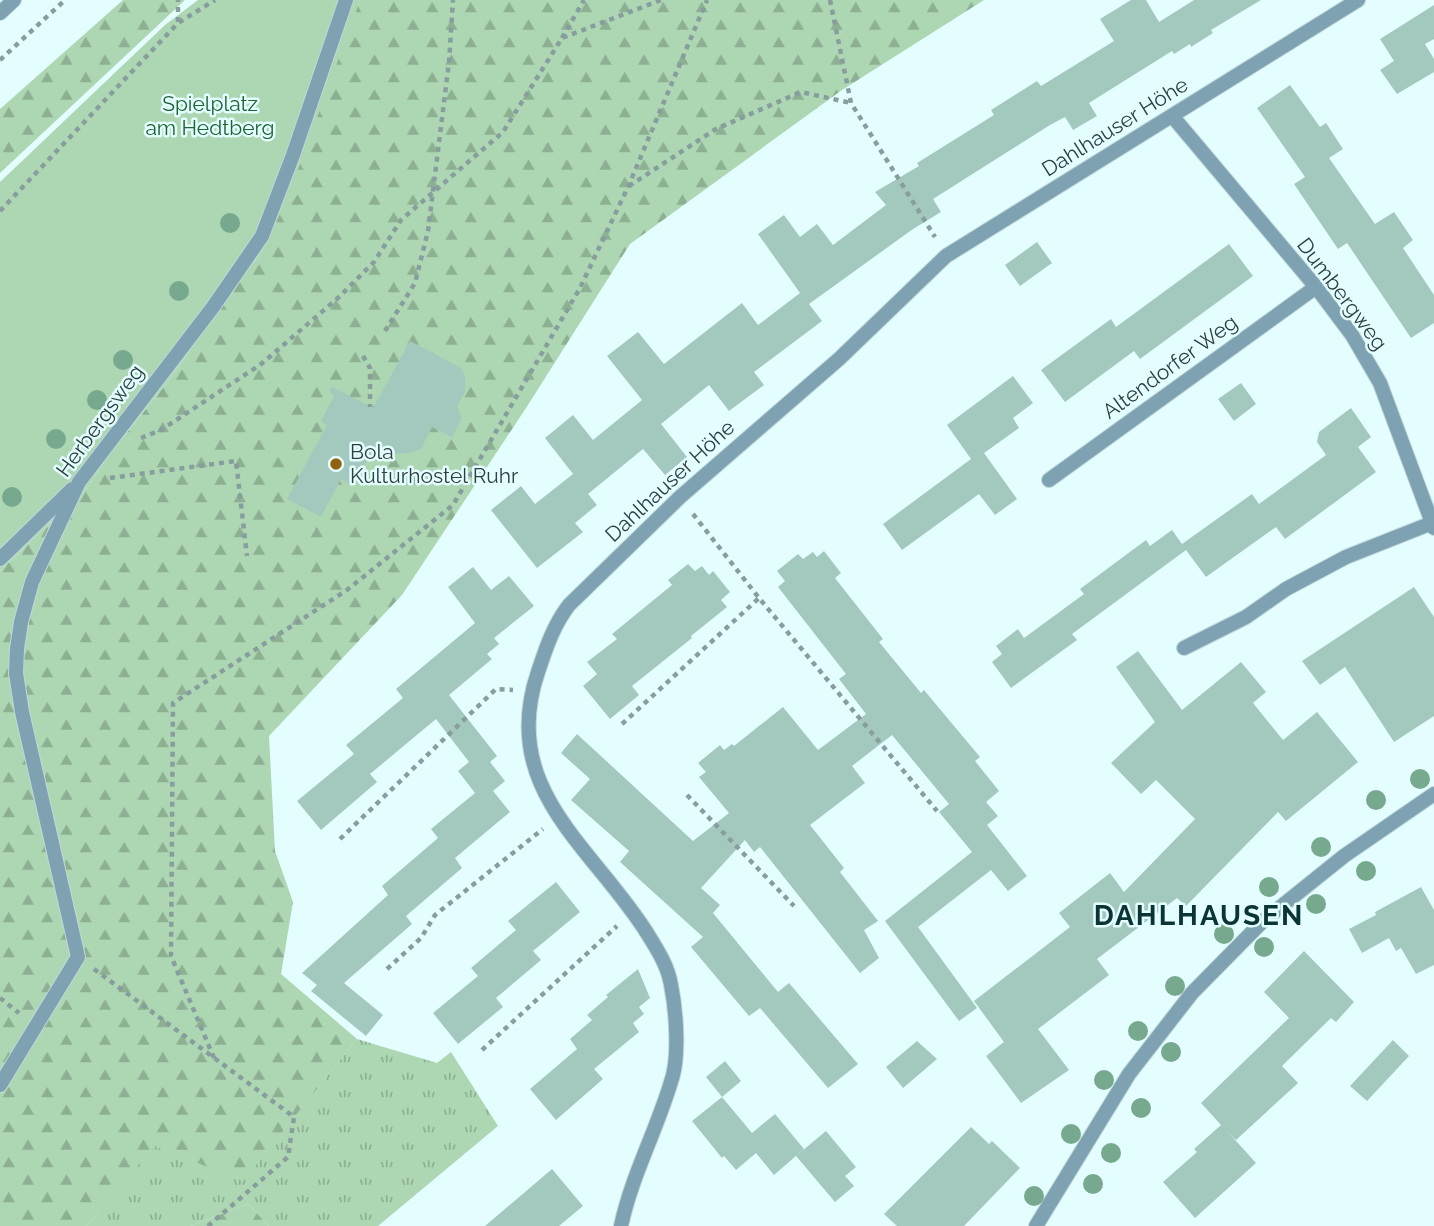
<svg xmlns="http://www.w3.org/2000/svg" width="1434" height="1226" font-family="Raleway,sans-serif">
<defs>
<pattern id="grass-tufts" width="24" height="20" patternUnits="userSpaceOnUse" patternTransform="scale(1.75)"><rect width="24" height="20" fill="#add7b3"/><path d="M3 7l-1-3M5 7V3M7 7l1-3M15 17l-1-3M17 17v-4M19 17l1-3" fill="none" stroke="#8db093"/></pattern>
<pattern id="forest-firs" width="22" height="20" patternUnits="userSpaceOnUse" patternTransform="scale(1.75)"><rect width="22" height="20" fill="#add7b3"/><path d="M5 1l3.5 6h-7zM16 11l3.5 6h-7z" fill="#8db093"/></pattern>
</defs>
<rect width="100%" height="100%" fill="#e4feff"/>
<path fill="url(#grass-tufts)" d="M357 1039 437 1063 451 1052 498 1126 378 1226H269L248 1204 190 1226H86L155 1145 243 1180Z"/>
<path fill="url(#forest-firs)" d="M123 0H185L0 173V109Z
M360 0H984L842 90 630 244 526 408 402 595 269 736 275 851 293 902 281 974 357 1039 243 1181 155 1146 86 1226H0V571L89 486 109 455 170 379 240 278 261 254Z
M248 1204 269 1226H190Z"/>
<path fill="#add7b3" d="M198 0H360L288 197 261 254 240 278 170 379 109 455 89 486 0 571V182L165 25Z"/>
<path fill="#a3c9be" d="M1131 0H1146L1159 22 1194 0H1261L1211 30 1213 33 1191 47 1190 44 1174 54 1172 51 1089 103 1097 116 1073 130 1065 117 1050 125 933 199 941 212 913 229 809 304 822 321 754 372 764 385 729 411 709 385 661 424 687 457 665 475 643 449 588 494 597 505 575 523 583 532 537 568 491 510 521 486 535 504 573 474 545 438 573 415 593 440 642 400 607 356 638 332 664 364 742 303 758 325 800 293 758 234 784 215 800 237 817 224 833 245 886 205 875 192 919 166 917 163 994 115 991 110 1037 81 1041 86 1114 41 1100 19Z
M1434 5V39L1425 44 1434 59V72L1397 94 1380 70 1394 61 1380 39Z
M1290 85 1320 127 1326 123 1343 149 1329 158 1375 224 1394 212 1413 240 1403 248 1434 295V323L1411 338 1347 243 1338 249 1294 184 1305 177 1257 108Z
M1037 242 1052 263 1020 286 1005 265Z
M1229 244 1253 276 1140 359 1134 351 1065 402 1041 370 1111 319 1116 327Z
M410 341 461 368 465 375V392L457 406 462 418 452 437 432 427 421 449 409 453 391 454 378 440 353 486 341 479 321 517 287 499 327 425 321 421 334 396 329 391 332 387 373 408Z
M1013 376 1033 403 1013 418 1019 428 984 453 1017 499 995 515 979 494 902 550 883 524 971 459 947 425Z
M1241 383 1256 404 1234 421 1218 399Z
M1351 408 1371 437 1358 447 1376 472 1285 539 1276 527 1206 577 1186 550 1072 634 1077 640 1011 688 992 662 1002 654 996 646 1018 629 1024 638 1084 594 1080 589 1146 540 1150 546 1172 530 1182 544 1252 494 1259 504 1326 455 1317 442 1319 432Z
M824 551 841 573 835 578 883 639 879 642 921 693 924 690 980 757 975 761 999 791 986 802 998 816 987 825 1027 876 1008 891 991 870 918 927 977 1008 959 1021 885 921 972 852 939 812 949 804 892 735 852 766 865 783 810 825 844 868 840 872 878 921 864 930 879 958 860 973 760 847 754 852 745 840 701 888 720 905 713 913 778 992 789 983 858 1064 828 1088 760 1008 749 1016 691 947 703 937 620 862 629 851 571 800 590 779 561 753 577 734 693 841 729 813 699 777 706 772 698 763 720 745 724 750 732 744 734 746 783 707 818 750 866 714 839 679 846 674 778 587 785 581 777 571 798 554 803 559 813 552 817 557Z
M688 564 695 571 702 566 709 575 713 571 730 592 721 600 727 607 691 636 692 638 632 686 639 695 610 719 583 686 597 674 587 662 617 639 612 634 672 585 668 580Z
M473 567 491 590 509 576 534 606 494 638 499 644 487 654 492 659 449 695 497 756 490 762 505 781 493 791 510 812 455 858 462 868 406 916 412 924 344 983 383 1015 366 1036 311 991 317 985 302 973 388 895 382 886 438 838 431 829 475 793 458 771 469 762 436 719 370 774 377 782 321 830 297 801 354 754 346 745 403 698 396 689 475 623 448 587Z
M1414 587 1434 617V716L1394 742 1345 667 1320 685 1302 661Z
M1138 651 1182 710 1241 662 1266 692 1253 703 1283 740 1317 712 1358 762 1286 821 1278 812 1186 906 1177 898 1097 959 1109 975 1038 1029 1069 1070 1021 1103 986 1056 1004 1042 974 1001 1070 927 1059 913 1110 873 1124 892 1195 819 1156 780 1141 794 1111 763 1155 722 1116 667Z
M556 882 580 912 533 951 541 960 496 998 503 1007 458 1044 433 1013 478 976 471 968 516 930 508 921Z
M1421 887 1434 910V965L1416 974 1401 948 1396 951 1389 938 1362 953 1349 929 1376 915 1375 912Z
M1304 951 1354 1002 1336 1022 1331 1018 1282 1066 1298 1083 1236 1140 1227 1131 1256 1163 1195 1218 1163 1182 1197 1152 1194 1149 1221 1125 1201 1103 1289 1018 1264 992Z
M638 969 650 998 639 1007 644 1014 633 1023 639 1032 594 1069 603 1079 556 1120 530 1089 577 1049 570 1039 592 1020 587 1015 608 997 606 995Z
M1393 1040 1409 1056 1367 1101 1350 1086Z
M917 1041 937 1059 903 1088 886 1067Z
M725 1061 741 1081 722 1097 706 1077Z
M722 1097 752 1133 775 1114 804 1149 774 1175 756 1153 736 1170 724 1156 722 1158 692 1121Z
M971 1127 989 1144 992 1141 1020 1168 964 1226H897L884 1214Z
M826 1131 856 1167 845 1176 854 1186 835 1202 796 1156Z
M552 1169 583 1206 559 1226H485Z"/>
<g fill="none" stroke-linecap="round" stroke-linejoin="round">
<g stroke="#c0d8d9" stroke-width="16">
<path id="minor" d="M0 13 14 0
M1173 117 1316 287 1352 335 1380 383 1434 528
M1049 480 1316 287
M0 559 72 489
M1184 648 1246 617 1286 589 1346 557 1432 523
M0 1085 78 957 22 712 16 673 17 649 21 622 32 582 79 482 213 307 262 236 293 155 346 0
M621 1226C632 1174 659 1126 673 1075 679 1051 676 1010 671 985 668 966 657 949 647 933 593 847 498 789 538 672 546 648 553 626 569 605L680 497 839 359 946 256 1358 0"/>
</g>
<g stroke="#c0d8d9" stroke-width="16">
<path id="tertiary" d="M1036 1226 1129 1074 1192 993 1263 921 1344 856 1434 794"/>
</g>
<path stroke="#879d9e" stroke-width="4.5" stroke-dasharray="5 5" stroke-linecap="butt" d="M830 0 851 103 935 237
M178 22V0
M562 38 584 0
M0 60 65 0
M629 186 716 129 801 92 851 103
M0 211 178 23 215 0
M385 331 415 283 428 231 449 62 453 0
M363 356 370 368V407
M141 438 161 430 260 365 338 298 374 262 401 220 503 132 562 38 661 0
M110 478 236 461 247 556
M693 514 759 598 937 811
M622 724 759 598
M687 795 794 906
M340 839 496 689 513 690
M94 969 294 1117 288 1157 208 1226
M387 969 421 938 435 915 543 829
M0 998 19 1013
M482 1050 617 926
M214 1058 171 956 173 703 347 590 453 505 580 288 628 187 707 0"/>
<use href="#minor" stroke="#7ea2b1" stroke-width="14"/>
<use href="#tertiary" stroke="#7ea2b1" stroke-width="14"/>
</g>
<g fill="#77a98e">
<circle cx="230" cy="223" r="10"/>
<circle cx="179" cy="291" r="10"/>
<circle cx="123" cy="360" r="10"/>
<circle cx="97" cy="400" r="10"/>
<circle cx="56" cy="439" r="10"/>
<circle cx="12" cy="497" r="10"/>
<circle cx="1420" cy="779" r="10"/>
<circle cx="1376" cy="800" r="10"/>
<circle cx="1321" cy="847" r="10"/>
<circle cx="1366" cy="871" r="10"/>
<circle cx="1269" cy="887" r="10"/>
<circle cx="1316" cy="904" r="10"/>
<circle cx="1224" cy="934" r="10"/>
<circle cx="1264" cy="947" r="10"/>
<circle cx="1175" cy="986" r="10"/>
<circle cx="1138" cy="1031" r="10"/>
<circle cx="1171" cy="1052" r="10"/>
<circle cx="1104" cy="1080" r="10"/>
<circle cx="1141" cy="1108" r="10"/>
<circle cx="1071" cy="1134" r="10"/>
<circle cx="1111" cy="1153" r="10"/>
<circle cx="1093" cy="1184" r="10"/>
<circle cx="1034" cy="1196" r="10"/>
</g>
<circle fill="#92610f" stroke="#e4feff" stroke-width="2.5" cx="336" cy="464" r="7"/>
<g text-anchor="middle" stroke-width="5" stroke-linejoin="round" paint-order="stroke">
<g font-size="21" fill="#1e6332" stroke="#e4feff">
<text x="210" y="111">Spielplatz<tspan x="210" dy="24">am Hedtberg</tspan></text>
</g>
<g font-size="21" fill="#2e3f40" stroke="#e4feff">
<text transform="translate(1115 127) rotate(-32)" y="7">Dahlhauser Höhe</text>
<text transform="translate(1342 294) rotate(53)" y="7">Dumbergweg</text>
<text transform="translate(1170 367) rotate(-36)" y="7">Altendorfer Weg</text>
<text transform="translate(100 421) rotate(-54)" y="7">Herbergsweg</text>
<text transform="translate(670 481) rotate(-43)" y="7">Dahlhauser Höhe</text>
</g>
<g font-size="21" fill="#2e3f40" stroke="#e4feff" text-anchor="start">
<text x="350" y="459">Bola<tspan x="350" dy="24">Kulturhostel Ruhr</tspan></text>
</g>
<g font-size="28" font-weight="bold" letter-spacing="2" fill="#0b3436" stroke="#e4feff">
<text x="1199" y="925">DAHLHAUSEN</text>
</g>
</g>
</svg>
